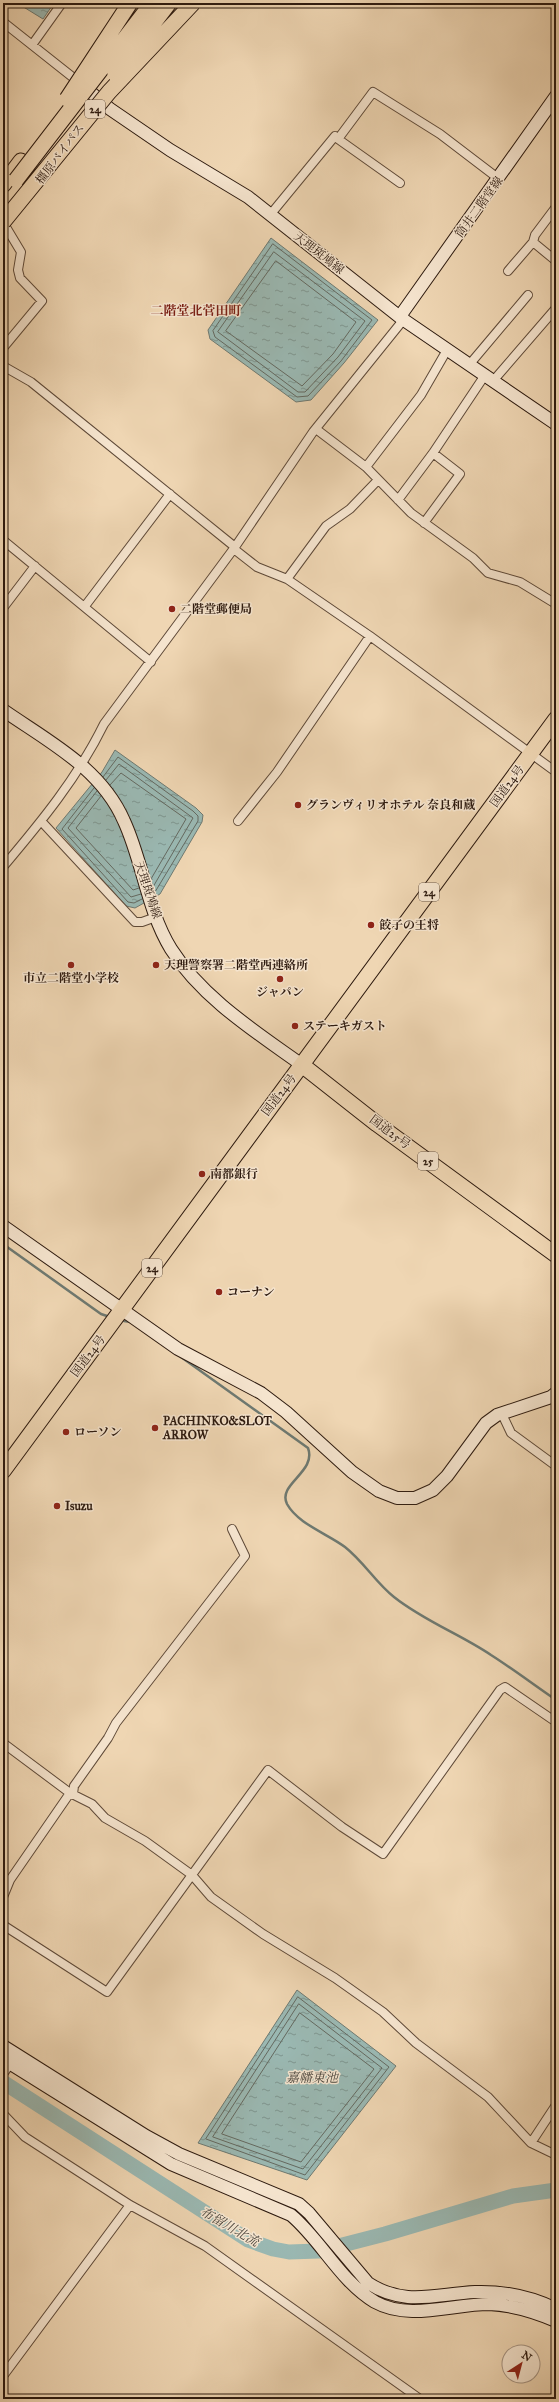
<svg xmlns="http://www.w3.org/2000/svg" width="559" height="2402" font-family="'IM FELL Great Primer','Noto Serif JP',serif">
<defs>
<pattern id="water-ripples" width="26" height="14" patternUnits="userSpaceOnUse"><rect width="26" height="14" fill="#9ab8b2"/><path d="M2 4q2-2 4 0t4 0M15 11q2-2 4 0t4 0" fill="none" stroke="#7e958f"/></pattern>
</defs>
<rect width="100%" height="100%" fill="#efd6b3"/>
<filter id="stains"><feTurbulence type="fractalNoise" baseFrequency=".005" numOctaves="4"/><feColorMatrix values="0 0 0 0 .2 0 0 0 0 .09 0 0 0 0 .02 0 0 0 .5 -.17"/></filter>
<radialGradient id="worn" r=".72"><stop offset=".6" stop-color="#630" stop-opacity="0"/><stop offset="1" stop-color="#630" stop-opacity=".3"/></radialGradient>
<path fill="url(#water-ripples)" stroke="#6e7971" d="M17 3H54L43 19Z
M271 238 378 320 344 363 311 400 296 402 210 339 208 330Z
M115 750 196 808 203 815 202 822 160 894 135 908 126 906 56 828 102 772Z
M297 1990 396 2066 307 2180 198 2143Z"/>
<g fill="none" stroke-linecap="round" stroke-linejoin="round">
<path stroke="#646960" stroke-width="1" d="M273 244 372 320 341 361 308 396 297 397 215 337 213 331Z
M274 252 365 321 338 357 305 392H298L218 332Z
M276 261 356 322 333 354 302 386 226 331Z
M103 777 118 757 193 811 198 816V821L155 892
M106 780 119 764 193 818 153 887
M110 785 121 773 186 819 151 879
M94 788 62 829 128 902 134 903 142 899
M97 791 68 828 131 897 141 894
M101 796 76 828 133 890 139 888
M298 1997 389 2067 305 2175 206 2139Z
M299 2004 382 2068 303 2169 213 2137Z
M300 2013 374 2069 301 2162 222 2134Z"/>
<path stroke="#6e7971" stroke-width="2.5" d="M3 1244 101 1314 107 1316
M124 1321 131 1322
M181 1357 308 1448C317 1472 277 1484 287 1504 298 1524 328 1534 345 1547 364 1562 376 1583 394 1597 424 1621 460 1634 491 1655 513 1669 534 1685 556 1700"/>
<path stroke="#9ab8b2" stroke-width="15" d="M3 2082 248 2240 273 2249 289 2252 319 2251 385 2234 513 2196 556 2190"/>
<g stroke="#5e4938" stroke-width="10">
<path id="street" d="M3 22 80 83
M32 45 62 3
M338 139 400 183
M270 215 335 136 338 139 373 92 440 134 499 179
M3 222 21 252 18 270 20 278 42 301 3 348
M533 242 556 261
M508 271 533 242 535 235 556 207
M469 365 528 295
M3 366 31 382 235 547
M493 381 556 308
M316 429 366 467 411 513 473 558 488 573 520 582 556 604
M366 467 421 395 447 350
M398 500 433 453 485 375
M424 523 460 474 433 453
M3 540 151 662
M234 549 257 567 287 579 370 636 556 772
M287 579 326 526 350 509 378 480
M85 606 170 494
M3 608 35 566
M41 821 135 922H142L156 917
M238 821 277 772 370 636
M3 867C41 822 78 777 104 724L235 547 313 432 400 324 401 318
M502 1414 511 1433 556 1466
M3 1743 70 1793 92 1804 105 1818 145 1841 192 1875 211 1897 263 1934 335 1978 383 2012 416 2043 488 2097 531 2143 556 2155
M73 1794 74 1786 108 1738 116 1723 245 1556 232 1529
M3 1897 10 1880 70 1793
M3 1925 107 1992 268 1770 342 1827 383 1854 500 1690 505 1687 556 1722
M3 2074 13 2060
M3 2114 25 2137 130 2205 205 2246 420 2399
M531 2143 556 2105
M3 2376 130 2205"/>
</g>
<g stroke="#2d1a0f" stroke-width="14">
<path id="secondary" d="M81 84 110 109 170 150 248 197 401 318 556 424
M401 318 403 312 556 96
M3 710C49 742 101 768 124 821 143 862 147 910 171 949 202 998 256 1032 302 1065
M3 1226 178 1349 261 1393 286 1412 352 1472 379 1491 397 1498H415L433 1490 447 1476 486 1423 497 1415 551 1397 556 1393
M3 2046 146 2136 179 2154 299 2204 309 2213 368 2283C405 2307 435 2294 475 2292 503 2291 531 2297 556 2309
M3 2059 171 2164 291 2215C321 2240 340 2281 375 2302 409 2321 452 2304 489 2304 512 2305 535 2312 556 2321"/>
</g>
<g stroke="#2d1a0f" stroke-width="17">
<path id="highway" d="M108 48 142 3
M3 185 21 161
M302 1065 377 1124 556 1255
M3 1471 556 719"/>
</g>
<use href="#street" stroke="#f5e4ce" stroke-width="8"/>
<use href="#secondary" stroke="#f5e4ce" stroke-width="12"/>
<use href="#highway" stroke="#efd6b3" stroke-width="15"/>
<g stroke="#2d1a0f" stroke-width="17" stroke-linecap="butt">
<path id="highway-bridge" d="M115 74 169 3
M67 99 130 3
M16 180 152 3
M3 222 109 92 193 3"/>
</g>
<use href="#highway-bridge" stroke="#efd6b3" stroke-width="15"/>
</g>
<g fill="#8f2418" stroke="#f5e4ce" stroke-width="1.5">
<circle cx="172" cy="609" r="4"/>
<circle cx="298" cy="805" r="4"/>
<circle cx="371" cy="925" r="4"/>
<circle cx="71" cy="965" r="4"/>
<circle cx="156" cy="965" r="4"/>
<circle cx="280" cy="979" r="4"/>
<circle cx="295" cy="1026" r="4"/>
<circle cx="202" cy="1174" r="4"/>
<circle cx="219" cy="1292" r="4"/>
<circle cx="155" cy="1428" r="4"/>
<circle cx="66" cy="1432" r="4"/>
<circle cx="57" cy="1506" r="4"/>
</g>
<g text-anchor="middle" stroke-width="3" stroke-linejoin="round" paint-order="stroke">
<g fill="#f5e4ce" stroke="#695748" stroke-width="1">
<rect x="85" y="100" width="20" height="18" rx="3"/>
<rect x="419" y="883" width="20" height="18" rx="3"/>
<rect x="418" y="1152" width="20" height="18" rx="3"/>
<rect x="142" y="1259" width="20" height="18" rx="3"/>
</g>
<g font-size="11" font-weight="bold" fill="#2d1a0f">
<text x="95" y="113">24</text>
<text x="429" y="896">24</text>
<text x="428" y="1165">25</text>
<text x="152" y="1272">24</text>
</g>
<g font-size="12" fill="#2d1a0f" stroke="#f5e4ce">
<text transform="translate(60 154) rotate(-53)" y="4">橿原バイパス</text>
<text transform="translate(479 207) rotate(-54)" y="4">筒井二階堂線</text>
<text transform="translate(319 253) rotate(38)" y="4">天理斑鳩線</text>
<text transform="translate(507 786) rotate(-54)" y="4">国道24号</text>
<text transform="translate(148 890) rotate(71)" y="4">天理斑鳩線</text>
<text transform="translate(279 1095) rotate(-53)" y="4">国道24号</text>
<text transform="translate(390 1132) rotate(37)" y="4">国道25号</text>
<text transform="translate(88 1356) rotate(-53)" y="4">国道24号</text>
</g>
<g font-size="12" font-weight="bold" fill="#2d1a0f" stroke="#f5e4ce" text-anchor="start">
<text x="180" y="613">二階堂郵便局</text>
<text x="306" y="809">グランヴィリオホテル 奈良和蔵</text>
<text x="379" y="929">餃子の王将</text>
<text x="164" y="969">天理警察署二階堂西連絡所</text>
<text x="71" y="982" text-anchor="middle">市立二階堂小学校</text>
<text x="280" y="996" text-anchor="middle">ジャパン</text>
<text x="303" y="1030">ステーキガスト</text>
<text x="210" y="1178">南都銀行</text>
<text x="227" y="1296">コーナン</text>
<text x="163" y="1425">PACHINKO&amp;SLOT<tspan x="163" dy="14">ARROW</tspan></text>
<text x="74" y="1436">ローソン</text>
<text x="65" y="1510">Isuzu</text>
</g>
<g font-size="13" font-weight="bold" fill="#7a1f14" stroke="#f5e4ce">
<text x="196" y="315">二階堂北菅田町</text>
</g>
<g font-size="13" font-style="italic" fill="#4e4940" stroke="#f5e4ce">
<text x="312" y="2082">嘉幡東池</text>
<text transform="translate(230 2226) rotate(30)" y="5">布留川北流</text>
</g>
</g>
<rect width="559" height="2402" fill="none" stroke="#efd6b3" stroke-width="16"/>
<rect x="4" y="4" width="551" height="2394" fill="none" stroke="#2d1a0f" stroke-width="2"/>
<rect x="8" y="8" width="543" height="2386" fill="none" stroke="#2d1a0f"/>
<g transform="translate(521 2364) rotate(36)"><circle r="19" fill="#f5e4ce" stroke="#a59382"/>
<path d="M0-3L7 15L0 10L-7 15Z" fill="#8f2418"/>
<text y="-6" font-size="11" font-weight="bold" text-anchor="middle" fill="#2d1a0f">N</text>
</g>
<rect width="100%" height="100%" filter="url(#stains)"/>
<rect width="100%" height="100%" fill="url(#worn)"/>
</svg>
